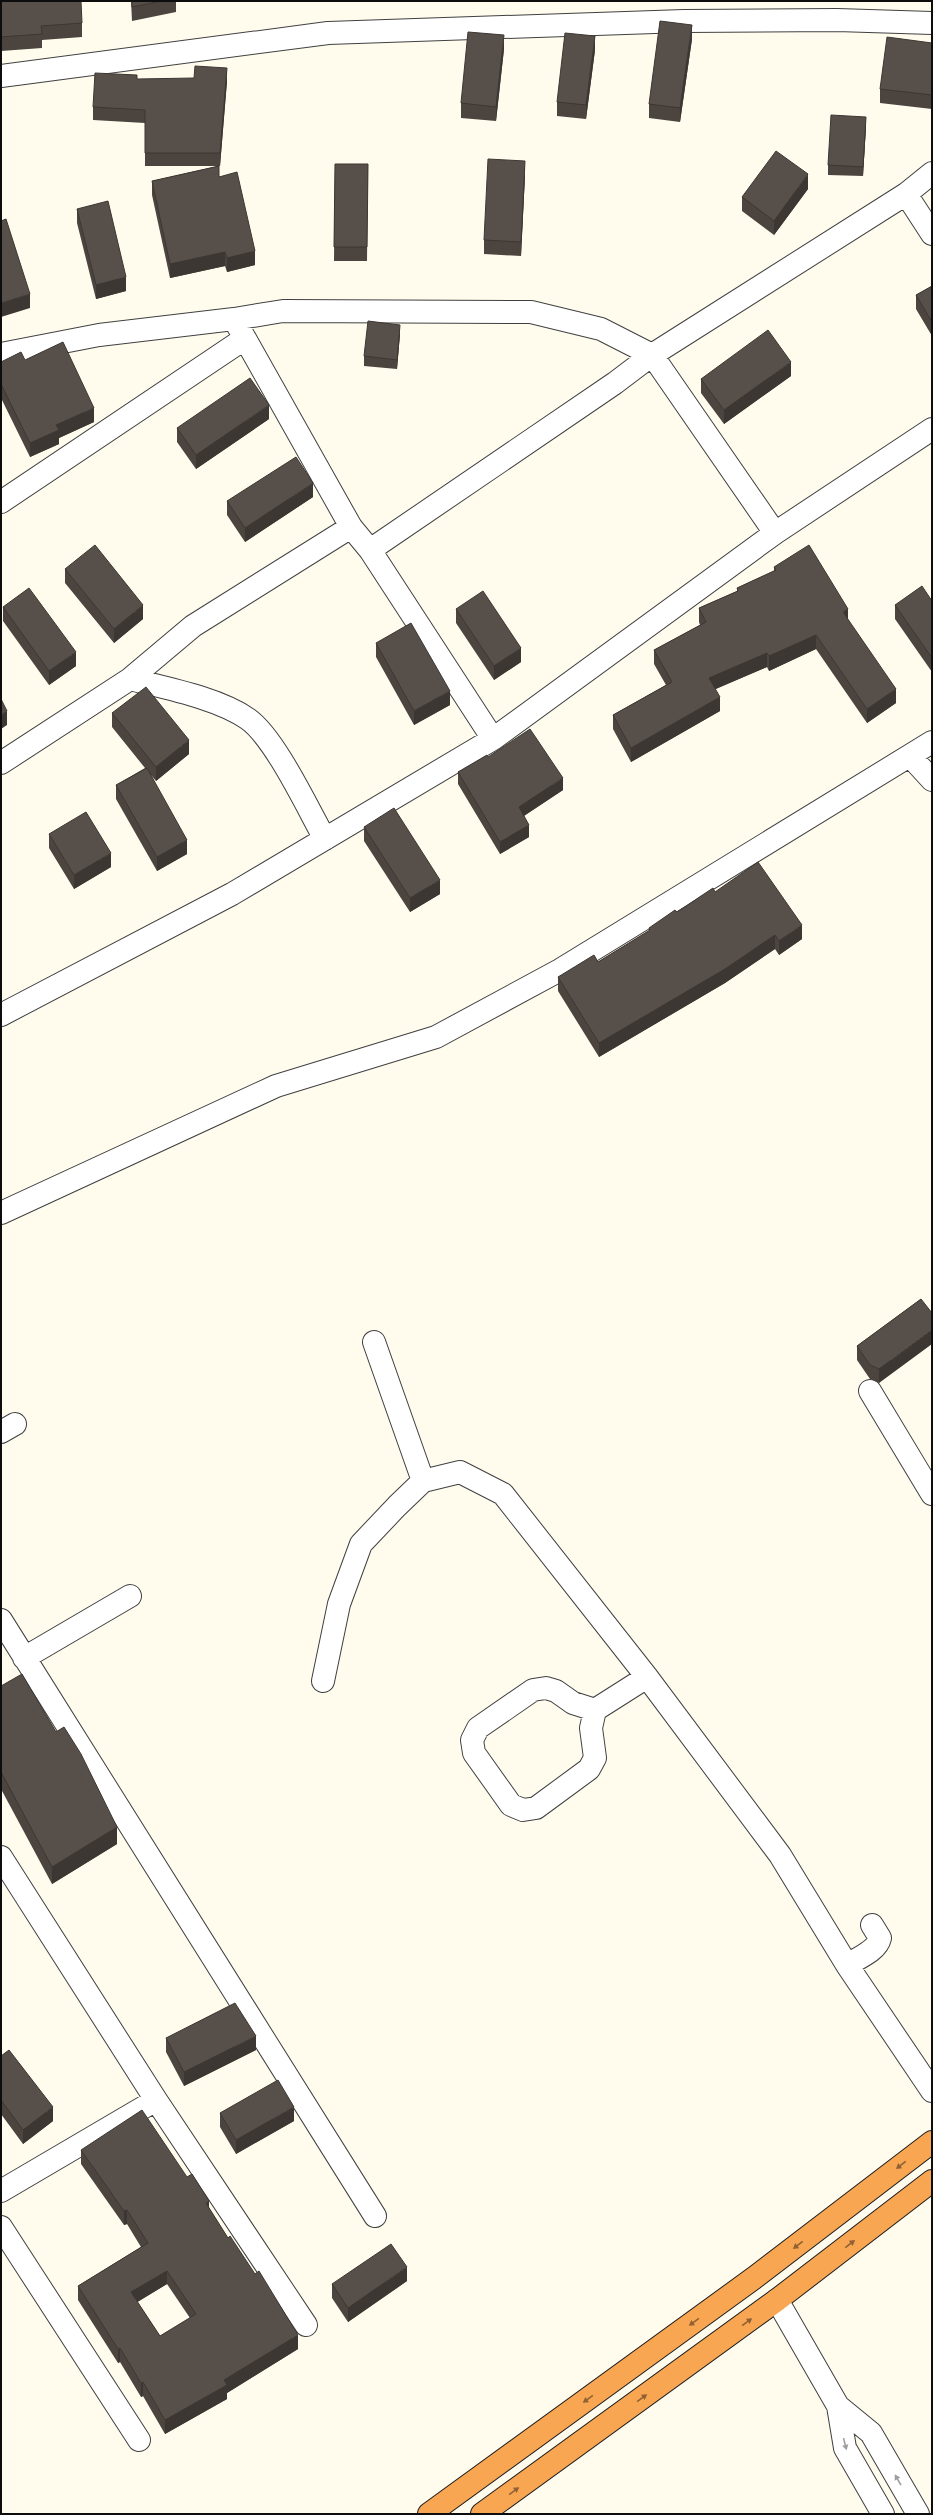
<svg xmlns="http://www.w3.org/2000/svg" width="933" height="2515" font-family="'IBM Plex Serif',serif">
<rect width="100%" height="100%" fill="#fffcee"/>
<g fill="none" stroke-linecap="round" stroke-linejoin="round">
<g stroke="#404040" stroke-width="24">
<path id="minor" d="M1 76 328 33 684 21 837 20 932 23
M906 194 932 234
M234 319 351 527 370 550 493 739
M1 354 99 335 234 319 283 311 531 312 601 329 652 355 775 533
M1 502 244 339
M370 550 615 383 652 355 906 194 932 173
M130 679C165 688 218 698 248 719 275 738 308 809 325 839
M910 756 932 780
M1 763 130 679 193 626 351 527
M1 1015 232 894 493 739 775 533 932 429
M1 1213 276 1086 436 1037 560 970 932 742
M374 1342 423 1481
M870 1391 932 1494
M1 1432 15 1424
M1 1620 375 2216
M24 1658 130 1596
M323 1681 339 1604 361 1544 397 1506 423 1481 460 1472 503 1494 647 1677 780 1855 847 1965 932 2091
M595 1710 573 1703 556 1691 546 1688 533 1690 478 1728 472 1740 474 1753 511 1805 523 1810 536 1808 589 1769 595 1758 591 1728 595 1710 647 1677
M1 1857 156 2100 306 2325
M847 1965C858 1958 877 1951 880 1938L872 1925
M1 2191 156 2100
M1 2227 139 2440
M777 2300 838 2406 845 2448 883 2514
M838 2406 871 2433 918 2514"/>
</g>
<g stroke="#1e1e1e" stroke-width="24">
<path id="highway" d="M429 2514 754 2278 932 2142
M482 2514 777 2300 932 2181"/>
</g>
<use href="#minor" stroke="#fff" stroke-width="22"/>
<use href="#highway" stroke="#f9a652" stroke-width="22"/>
</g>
<path fill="#4b443f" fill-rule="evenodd" d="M1 1 82 23V37L42 40V48L1 51Z
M131 1H176V12L132 21Z
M692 39 680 122 649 118V104Z
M932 43V109L880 103V89Z
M504 49 496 121 461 118V103Z
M595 50 586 119 557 116V102Z
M137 79 227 81 220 166H219V176L255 265 227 272 225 266 170 278 152 195V181L218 166H145V123L93 120V107Z
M866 126 863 176 828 175V165Z
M335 164H368L367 261H334Z
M525 175 521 256 484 254V240Z
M808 189 774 235 742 211V197Z
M77 209 126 291 96 299 77 223Z
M932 286V336L916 309V295Z
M400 334 397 369 364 366V356Z
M25 360 94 422 59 438V444L30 457 1 398V362Z
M791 376 724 424 701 393V379Z
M269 419 196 469 177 442V428Z
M313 497 245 542 227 515V501Z
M774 567 848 620 896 703 867 723 816 649 769 671 767 667 715 689 720 711 631 762 613 729V715L666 685 654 664V650L700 625 699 622V608L737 591V588L774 571Z
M65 569 143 619 114 643 65 583Z
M932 601V672L895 619V605Z
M3 607 76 666 49 685 3 621Z
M456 609 521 662 494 680 456 623Z
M376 643 450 705 414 725 376 657Z
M112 713 189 754 156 781 151 775 187 854 157 871 116 799V785L145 768 112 727Z
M488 757 563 790 524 816 529 837 500 854 458 784V772Z
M364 827 440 894 410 912 364 841Z
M49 834 111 867 74 889 49 848Z
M715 892 802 939 779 955 775 949 725 983 599 1057 558 991V977L598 962 649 931V928Z
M921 1299 879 1383 870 1379 857 1360V1346Z
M1 1686 117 1844 52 1884 1 1789Z
M166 2038 256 2050 184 2086 166 2052Z
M1 2056 53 2121 23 2144 1 2114Z
M220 2113 294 2121 236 2154 220 2127Z
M81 2150 209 2208 298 2349 227 2393V2399L165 2434 143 2396 141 2397 120 2362 118 2363 78 2300V2286L141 2247 127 2224 124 2225 81 2164ZM167 2284 190 2318 160 2336 137 2302Z
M407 2281 348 2322 332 2298V2284Z"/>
<path fill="#3d3733" d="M692 25V39L680 122V108Z
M504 35V49L496 121V107Z
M595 36V50L586 119V105Z
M227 68V81L220 166V153Z
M866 117V126L863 176V167Z
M525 161V175L521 256V242Z
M808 174V189L774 235V221Z
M255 251V265L227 272V258Z
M225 252V266L170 278V264Z
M126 277V291L96 299V285Z
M30 294V308L1 317V303Z
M400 325V334L397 369V360Z
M791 362V376L724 424V410Z
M269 405V419L196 469V455Z
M94 408V422L59 438V444L30 457V443L56 425Z
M313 483V497L245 542V528Z
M143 605V619L114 643V629Z
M848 609V623L843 612Z
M816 635V649L769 671V656Z
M521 648V662L494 680V666Z
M76 652V666L49 685V671Z
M767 653V667L709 692V678Z
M896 689V703L867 723V709Z
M450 691V705L414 725V711Z
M720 697V711L631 762V748Z
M7 711V725L1 729V715Z
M189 740V754L156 781V767Z
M563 778V790L519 819V807Z
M529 825V837L500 854V842Z
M187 840V854L157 871V857Z
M111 853V867L74 889V875Z
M440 880V894L410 912V898Z
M802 925V939L779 955V941Z
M775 935V949L725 983 599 1057V1043Z
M932 1330V1344L879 1383V1369Z
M117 1827V1844L52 1884V1867Z
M256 2036V2050L184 2086V2072Z
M53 2107V2121L23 2144V2130Z
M294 2107V2121L236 2154V2140Z
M209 2201V2215L206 2203Z
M127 2210V2224L124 2225V2211Z
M407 2267V2281L348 2322V2308Z
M167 2271V2284L131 2306V2292Z
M298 2335V2349L227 2393V2399L165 2434V2420L224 2380Z
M120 2348V2362L118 2363V2349Z
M143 2382V2396L141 2397V2383Z"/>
<path fill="#574f49" stroke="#3d3733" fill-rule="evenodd" d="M1 1H81L82 23 41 26 42 34 1 37Z
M132 1H162L132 7Z
M660 21 692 25 680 108 649 104Z
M468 32 504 35 496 107 461 103Z
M565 33 595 36 586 105 557 102Z
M887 37 932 43V95L880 89Z
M195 66 227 68 220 153H145V110L93 107 95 73 137 75V79L194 78Z
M831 115 866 117 863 167 828 165Z
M776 151 808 174 774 221 742 197Z
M488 159 525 161 521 242 484 240Z
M335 164H368L367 247H334Z
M219 166V177L237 172 255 251 227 258 225 252 170 264 152 181Z
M108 201 126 277 96 285 77 209Z
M6 219 30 294 1 303V221Z
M932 286V322L916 295Z
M368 321 400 325 397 360 364 356Z
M768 330 791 362 724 410 701 379Z
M63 342 94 408 56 425 59 430 30 443 1 384V362L21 352 25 360Z
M250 378 269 405 196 455 177 428Z
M296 457 313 483 245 528 227 501Z
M95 545 143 605 114 629 65 569Z
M809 545 848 609 843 612 896 689 867 709 816 635 769 656 767 653 709 678 720 697 631 748 613 715 672 682 654 650 706 622 699 608 738 591 737 588 776 570 774 567Z
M922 586 932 601V658L895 605Z
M29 588 76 652 49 671 3 607Z
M483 591 521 648 494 666 456 609Z
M411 623 450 691 414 711 376 643Z
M146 687 189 740 156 767 112 713Z
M1 699 7 711 1 715Z
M530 729 563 778 519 807 529 825 500 842 458 772 487 755 488 757Z
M147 768 187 840 157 857 116 785Z
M394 808 440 880 410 898 364 827Z
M86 812 111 853 74 875 49 834Z
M758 862 802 925 779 941 775 935 725 969 599 1043 558 977 594 955 598 962 650 930 649 928 675 910 677 912 713 888 715 892Z
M921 1299 932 1313V1330L879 1369 870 1365 857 1346Z
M22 1674 56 1732 64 1727 81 1754 117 1827 52 1867 1 1772V1686Z
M235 2003 256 2036 184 2072 166 2038Z
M9 2050 53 2107 23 2130 1 2100V2056Z
M278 2080 294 2107 236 2140 220 2113Z
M142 2110 187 2177 192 2174 209 2201 206 2203 228 2238 230 2236 255 2274 259 2271 298 2335 224 2380 227 2385 165 2420 143 2382 141 2383 120 2348 118 2349 78 2286 148 2243 127 2210 124 2211 81 2150ZM167 2271 196 2314 160 2336 131 2292Z
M391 2244 407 2267 348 2308 332 2284Z"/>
<defs><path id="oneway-solid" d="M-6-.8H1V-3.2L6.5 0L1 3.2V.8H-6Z"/></defs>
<g fill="#8f6133">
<use href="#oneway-solid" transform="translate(901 2165) rotate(142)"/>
<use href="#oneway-solid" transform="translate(850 2244) rotate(-38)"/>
<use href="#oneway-solid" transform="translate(798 2245) rotate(142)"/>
<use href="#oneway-solid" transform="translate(694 2322) rotate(144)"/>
<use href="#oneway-solid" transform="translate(747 2322) rotate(-36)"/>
<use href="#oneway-solid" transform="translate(642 2398) rotate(-36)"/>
<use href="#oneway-solid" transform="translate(588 2399) rotate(144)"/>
<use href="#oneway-solid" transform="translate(514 2491) rotate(-36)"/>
</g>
<g fill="#9e9e9e">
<use href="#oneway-solid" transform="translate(845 2444) rotate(76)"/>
<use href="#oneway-solid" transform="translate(898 2480) rotate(-120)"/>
</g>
<rect width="933" height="2515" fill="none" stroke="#0d0d0d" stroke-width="4"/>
</svg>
